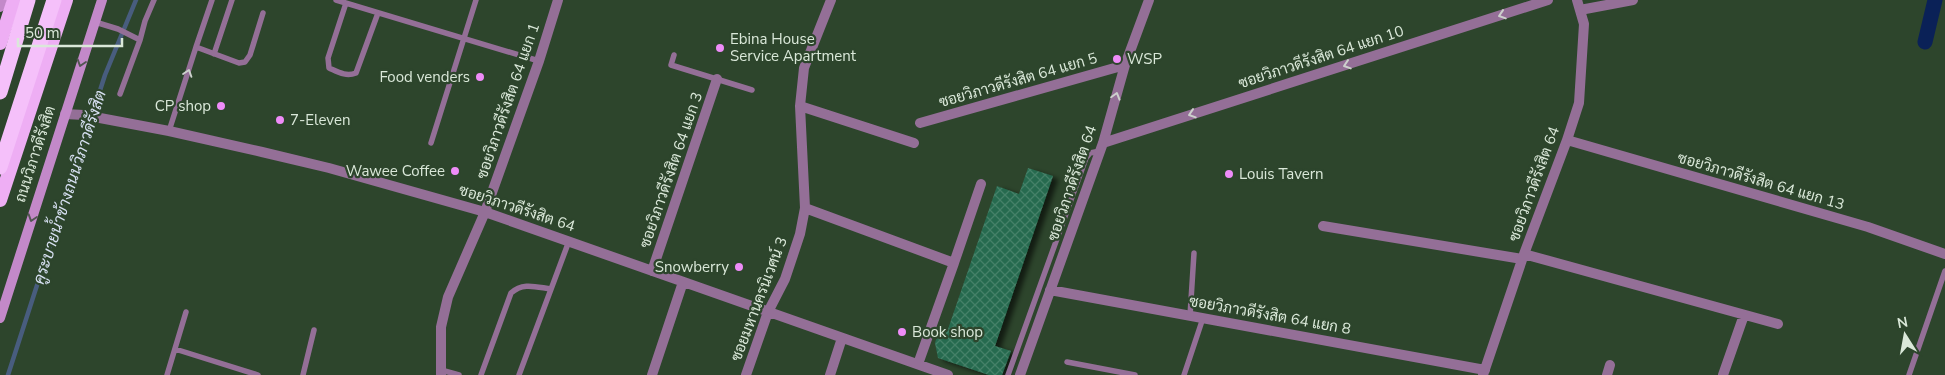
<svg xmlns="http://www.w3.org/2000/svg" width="1945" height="375" font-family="'Nunito Sans',Sarabun,sans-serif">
<defs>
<pattern id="building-cross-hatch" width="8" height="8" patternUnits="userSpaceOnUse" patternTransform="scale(1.25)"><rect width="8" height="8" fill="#266b4f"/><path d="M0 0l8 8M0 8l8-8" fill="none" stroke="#458068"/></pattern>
<filter id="shadow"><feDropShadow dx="5.5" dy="3" stdDeviation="2.5" flood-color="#0009"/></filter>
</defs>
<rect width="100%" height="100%" fill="#2d452c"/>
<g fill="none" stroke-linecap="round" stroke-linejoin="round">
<path stroke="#485d7e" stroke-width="4.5" d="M8 375 105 75 136 0"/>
<path stroke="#0a2157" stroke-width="15" d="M1925 42 1935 0"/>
</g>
<path fill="url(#building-cross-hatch)" filter="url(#shadow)" d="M1028 168 1053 176 995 346 1011 351 1002 375H989L938 358 935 343 939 329 947 332 997 186 1019 194Z"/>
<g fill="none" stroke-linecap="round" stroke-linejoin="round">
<path stroke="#946f97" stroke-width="5.5" d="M212 0 196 47 239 63 245 62 250 55 263 13
M336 0 539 61
M346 3 328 58 329 68C338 72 346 77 356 73L378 13
M95 22 118 29 140 40 145 21 154 0
M214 54 232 0
M674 55 671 65 752 90
M120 94 140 40
M169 131 196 47
M431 143 476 0
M1190 316 1194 253
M175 349 258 375
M1067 362 1135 375
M441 370 459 375
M167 375 186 312
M303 375 314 330
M481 375 511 293C523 282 536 287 551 289
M519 375 569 241
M1008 375 1086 158 1090 153 1100 151
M1184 375 1203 318
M1909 375 1945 271"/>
<path stroke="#946f97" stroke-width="10" d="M1580 10 1633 0
M800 106 914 143
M65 114 84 115 169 131 262 152 329 168 485 212 948 375
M920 123 1125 65
M1567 140 1868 227 1945 254
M1103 143 1548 0
M805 208 954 263 918 364
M1323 226 1522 259
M1524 254 1778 324
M954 263 981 184
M652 271 717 79
M1050 290 1485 370
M441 375V327L448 297 485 212 539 61 558 0
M652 375 683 282
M746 375 768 312 785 279 800 234 805 208 800 106 804 68 831 0
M830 375 842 338
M1020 375 1103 143 1125 65 1149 0
M1483 375 1524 254 1567 140 1579 103 1584 24 1577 0
M1607 375 1610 365
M1723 375 1744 315"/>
<path stroke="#c389c9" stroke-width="10" d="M0 7 2 0
M0 318 102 0"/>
<path stroke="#eeaef4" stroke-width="14" d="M0 43 14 0
M0 200 66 0"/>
<path stroke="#f5c0fa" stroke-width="15" d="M0 92 28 0
M0 167 54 0"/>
</g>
<defs><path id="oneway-chevron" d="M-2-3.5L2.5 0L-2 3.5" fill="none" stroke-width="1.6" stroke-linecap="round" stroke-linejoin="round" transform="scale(1.25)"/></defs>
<g stroke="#ccd0cc">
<use href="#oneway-chevron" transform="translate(1502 15) rotate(162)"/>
<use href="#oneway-chevron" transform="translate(1347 65) rotate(162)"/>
<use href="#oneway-chevron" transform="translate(188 73) rotate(-72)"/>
<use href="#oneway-chevron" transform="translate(1116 96) rotate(-74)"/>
<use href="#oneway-chevron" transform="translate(1192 114) rotate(162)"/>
</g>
<g stroke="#525653">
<use href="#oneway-chevron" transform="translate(81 63) rotate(108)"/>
<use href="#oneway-chevron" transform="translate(32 218) rotate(108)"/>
</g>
<g fill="#ee8cf8" stroke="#2d452c" stroke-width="2">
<circle cx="720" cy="48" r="5"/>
<circle cx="1117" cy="59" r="5"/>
<circle cx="480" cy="77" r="5"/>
<circle cx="221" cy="106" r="5"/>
<circle cx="280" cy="120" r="5"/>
<circle cx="455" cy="171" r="5"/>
<circle cx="1229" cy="174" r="5"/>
<circle cx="739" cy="267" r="5"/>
<circle cx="902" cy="332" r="5"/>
</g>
<g text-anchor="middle" stroke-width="4.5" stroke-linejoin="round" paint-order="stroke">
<g font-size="15" fill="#dae8d9" stroke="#2d452c" text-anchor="start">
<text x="730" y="44">Ebina House<tspan x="730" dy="17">Service Apartment</tspan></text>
<text x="1127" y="64">WSP</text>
<text x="470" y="82" text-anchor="end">Food venders</text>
<text x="211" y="111" text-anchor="end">CP shop</text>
<text x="290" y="125">7-Eleven</text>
<text x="445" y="176" text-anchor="end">Wawee Coffee</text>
<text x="1239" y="179">Louis Tavern</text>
<text x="729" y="272" text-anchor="end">Snowberry</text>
<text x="912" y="337">Book shop</text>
</g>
<g font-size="15" fill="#dae8d9" stroke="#2d452c">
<text transform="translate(1321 57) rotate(-18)" y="5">ซอยวิภาวดีรังสิต 64 แยก 10</text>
<text transform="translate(1018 80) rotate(-16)" y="5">ซอยวิภาวดีรังสิต 64 แยก 5</text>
<text transform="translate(508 101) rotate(-71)" y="5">ซอยวิภาวดีรังสิต 64 แยก 1</text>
<text transform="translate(35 154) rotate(-72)" y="5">ถนนวิภาวดีรังสิต</text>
<text transform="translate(671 170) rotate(-71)" y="5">ซอยวิภาวดีรังสิต 64 แยก 3</text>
<text transform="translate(1761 181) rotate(16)" y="5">ซอยวิภาวดีรังสิต 64 แยก 13</text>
<text transform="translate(1072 183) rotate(-71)" y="5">ซอยวิภาวดีรังสิต 64</text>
<text transform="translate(1534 184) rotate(-70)" y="5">ซอยวิภาวดีรังสิต 64</text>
<text transform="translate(517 208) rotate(18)" y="5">ซอยวิภาวดีรังสิต 64</text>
<text transform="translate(759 299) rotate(-69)" y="5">ซอยมหานครนิเวศน์ 3</text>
<text transform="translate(1270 315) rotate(10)" y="5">ซอยวิภาวดีรังสิต 64 แยก 8</text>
</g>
<g font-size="16" font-style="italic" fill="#d7e0f2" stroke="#2d452c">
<text transform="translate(69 187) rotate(-72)" y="6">คูระบายน้ำข้างถนนวิภาวดีรังสิต</text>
</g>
</g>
<g transform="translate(1905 335) rotate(349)" stroke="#2d452c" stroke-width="4" paint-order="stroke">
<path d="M0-4L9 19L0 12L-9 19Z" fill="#dae8d9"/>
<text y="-8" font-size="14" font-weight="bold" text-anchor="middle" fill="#dae8d9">N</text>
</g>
<path d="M18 38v8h104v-8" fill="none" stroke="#dae8d9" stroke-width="2.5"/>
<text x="25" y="38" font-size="15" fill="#dae8d9" stroke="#2d452c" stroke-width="4" paint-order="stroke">50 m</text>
</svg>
